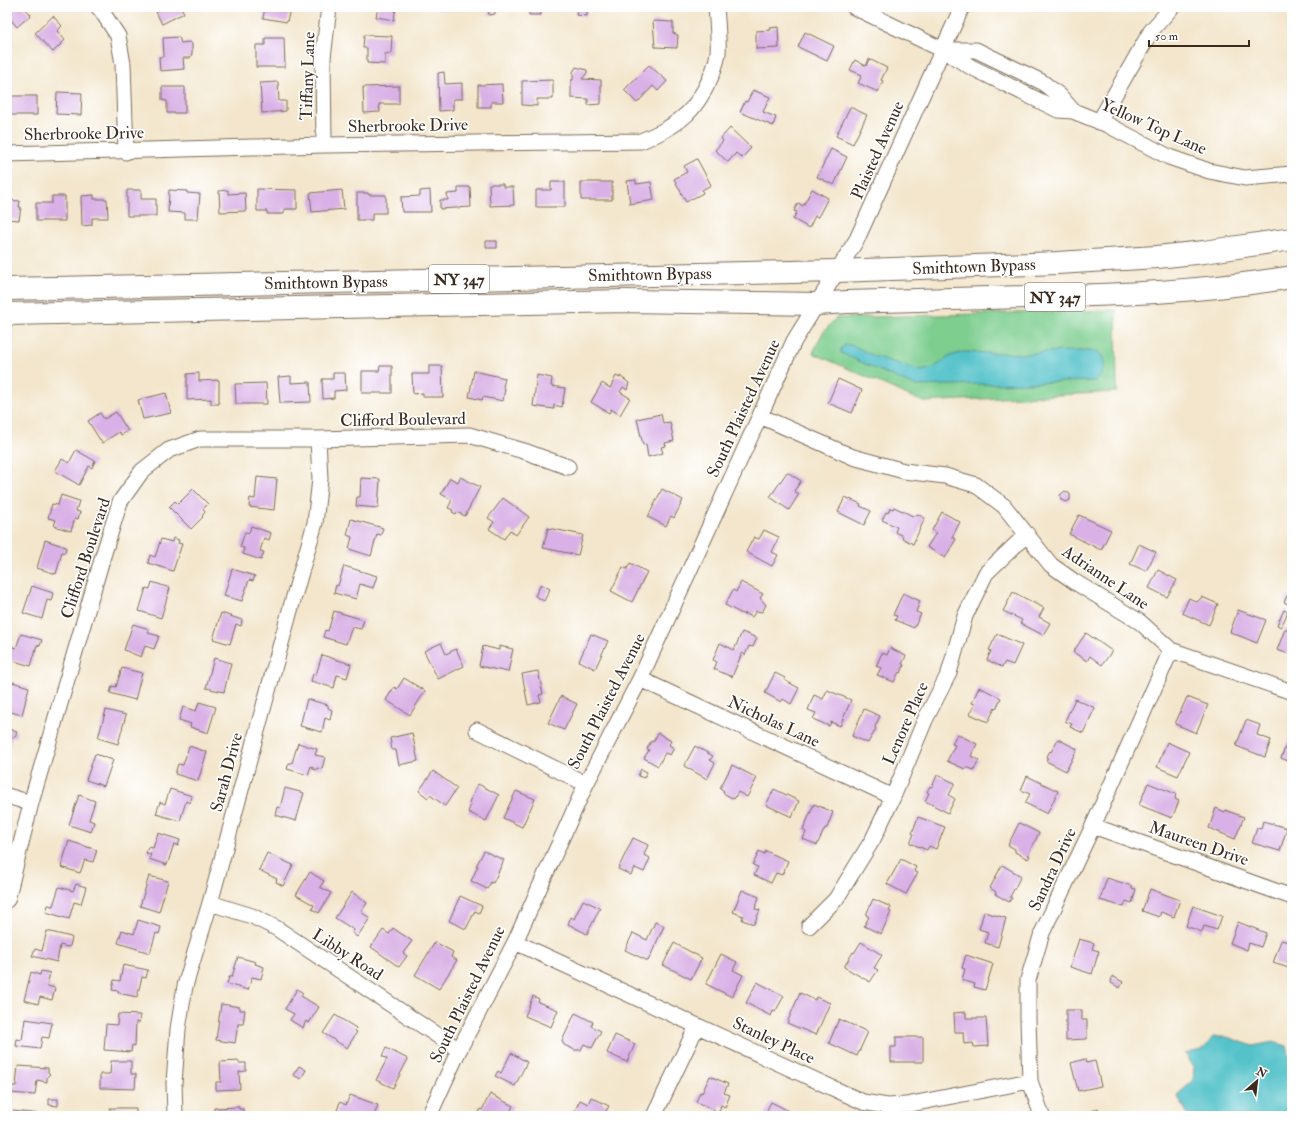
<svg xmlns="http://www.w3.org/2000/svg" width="1299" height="1123" font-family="'IM FELL Double Pica',serif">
<rect width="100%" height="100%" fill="#fff"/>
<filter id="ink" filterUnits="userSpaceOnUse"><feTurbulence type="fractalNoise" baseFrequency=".025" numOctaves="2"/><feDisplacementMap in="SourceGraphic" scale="8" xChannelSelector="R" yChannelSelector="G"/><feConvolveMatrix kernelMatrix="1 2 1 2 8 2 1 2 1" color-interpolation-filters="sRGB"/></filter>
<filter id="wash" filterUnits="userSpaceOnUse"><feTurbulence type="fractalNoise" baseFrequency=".012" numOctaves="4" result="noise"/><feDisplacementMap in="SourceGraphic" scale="16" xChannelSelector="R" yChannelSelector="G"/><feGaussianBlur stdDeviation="0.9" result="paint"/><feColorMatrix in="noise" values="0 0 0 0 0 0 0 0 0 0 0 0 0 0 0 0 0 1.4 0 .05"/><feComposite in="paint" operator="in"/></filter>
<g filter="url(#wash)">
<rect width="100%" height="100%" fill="#f3e6cc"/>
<path fill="#7dce8f" stroke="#5c7c56" d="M1116 310 1117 392 923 402 813 353 822 334 836 318Z"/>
<path fill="#55c2ca" stroke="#487674" d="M844 345H852L874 356 921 371 933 368 950 356 963 352 1026 354 1059 351H1097C1109 361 1105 370 1096 381L916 386 905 382 841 353V349Z
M1213 1037H1227L1253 1046 1273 1042 1287 1046 1291 1064 1292 1096 1283 1116H1190L1187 1113 1177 1095 1194 1080 1193 1066 1189 1062 1186 1053 1203 1050Z"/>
<g id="blocks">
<path fill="#d9b1e6" d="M7 7H24L31 15 17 27 7 15Z
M162 7H181L184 13 162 24 156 12 163 8Z
M265 7H282V8L290 9 287 22 263 18Z
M378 7H396L394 20 376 17Z
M438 7H464V10H438Z
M488 7H510V9L495 10V14L489 15Z
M530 7H556L555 10 541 9V15H529Z
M577 7H587V16L576 15Z
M53 16 62 26 57 31 65 40 53 52 35 33Z
M653 21 673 22V33L678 35 677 48 655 47Z
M778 27 779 48 756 49V31L771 30 770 28Z
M805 32 834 46 827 61 798 47Z
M364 35 392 36 391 53 385 54V64L367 63V48H363Z
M179 37 181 43 189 42 192 44V54L190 58H183L184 69 160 71 159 57H164L163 38Z
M265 38H284L285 67H256V45H265Z
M869 59 887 68 881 80 883 81 878 92 858 83 862 75 850 70 855 60 866 66Z
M649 65 667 81 658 91 653 86 637 103 624 90Z
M576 67 587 70V73L582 79 601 80V104L588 105V99L571 98V80H573V72Z
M444 72 445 84 462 83V99H453V110L439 111 438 73Z
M553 80V99H537V106L522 105V81Z
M278 82 279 101H286V111L262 113 260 83Z
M502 84 503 102H491V107H478V85Z
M399 86V104H379L380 112 364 113 363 87Z
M162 87H185V113H167V101L162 100Z
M753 90 770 97 763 112 776 117 773 126 740 112 745 101 747 102Z
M57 92 82 93 81 115 56 114Z
M7 96H37V115H7Z
M850 107 867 115 853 144 836 136Z
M730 128 751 148 742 158 736 153 728 162 715 150 723 141 721 138Z
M831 149 847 157 834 185 817 177Z
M697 159 711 185 702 190 703 193 686 202 674 179 687 172 684 166Z
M636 180V184L651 182 654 200 630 204 627 181Z
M551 182H565V207H536V190H551Z
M581 182H612V200H581Z
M489 184H503V187H513L514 205 490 206Z
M458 187H470L471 207 440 209V200H448L447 194 458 193Z
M257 189 297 190V209H284V214H267V211H257Z
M812 189 828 198 818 217 815 216 809 228 793 219 797 212 794 211 798 203 803 206Z
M127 190H141V199H156V216H127Z
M169 190 187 191V193L200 194 198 219H185V213L168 212Z
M228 190V194L245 193 246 211 220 212 219 191Z
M342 190 344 209 312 212 310 193Z
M430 190 431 212H402L401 197 420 196V191Z
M357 193H368L369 195H386V213H372V220H357Z
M94 195V199H107L108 218H92V225L82 226 81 196Z
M52 196H65V221H36V203H52Z
M7 200 20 201 19 207H21L19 220 7 219Z
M486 241H497V248H486Z
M380 366H392V393H362V371H379Z
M429 366H442L443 397H423V393L413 394 412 374H429Z
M474 371 505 378 503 387 505 388 503 401 483 397 482 400 469 397Z
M199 373V381L219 380V404H211V399L187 400V374Z
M333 373H345L346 390 334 391V398L323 399 322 379H333Z
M537 375 552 378 551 386 565 388 562 407 554 405V409L533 406Z
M291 376V383L310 382 311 402 280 403 278 377Z
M616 376 620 378V376L629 383 627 390 623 387 620 392 630 398 620 415 611 409 609 413 591 402 602 383 610 388Z
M838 379 862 390 852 413 828 403Z
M266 383 267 404H236L235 384Z
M166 393 171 413 143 419 138 400Z
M116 412 128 431 121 435 119 432 102 443 88 421 100 413 104 419Z
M661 414 663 423 670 422 674 441 665 443 666 446 661 447 663 453 648 457 646 444 643 445 637 419Z
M76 450 95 461 92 468 89 466 79 485 55 471 62 459 69 463Z
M787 472 801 481 794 491 799 494 789 510 770 497Z
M257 477 277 479 274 510 249 507 250 498 255 499Z
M460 477 480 487 465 516 457 512 456 514 452 512 453 510 448 508 452 500 441 494 450 478 458 482Z
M361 478 380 479 378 508 356 506 357 497H360Z
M193 489 208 504 203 509 205 512 202 516 203 517 191 529 169 507 175 501 178 504Z
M662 489 683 500 674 518 671 516 666 526 648 517Z
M1065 491 1070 494V500L1066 502 1061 500 1060 495Z
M61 495 79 501 76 511 80 512 78 519 75 518 71 531 54 526 56 520 48 518 52 504 58 505Z
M845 497 861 504 860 506 871 511 864 525 838 512Z
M503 498 529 517 516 535 510 530 504 539 489 529 494 522 488 518Z
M894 507 915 517 917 514 925 518 913 544 902 538 903 536 895 532 897 527 882 520 886 512 888 513 890 508 893 509Z
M942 512 960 522 952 537 956 539 945 558 927 547 936 533 932 530Z
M1079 515 1111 530 1101 550 1069 534Z
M351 519 383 528 381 535 377 534 371 556 349 549 352 537 347 535Z
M251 526 271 533 269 540 264 538 260 551 264 552 261 560 243 554 244 548 240 547 245 532 249 533Z
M548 528 583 535 578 555 543 548Z
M764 530 779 537 772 552 778 555 772 566 746 552 754 537 759 539Z
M173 538 179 540 178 543 182 544 173 571 148 563 150 555 155 557 161 539 172 542Z
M45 540 66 547 65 553 62 552 56 574 37 568Z
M1139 544 1156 552 1146 571 1130 564Z
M630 563 647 572 632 602 611 591 623 567 627 569Z
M344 566 377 576 373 588 360 584 356 599 334 593 336 585 338 586Z
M232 569 255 576 253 581 249 580 242 601 224 596Z
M1158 570 1177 580 1167 597 1149 588Z
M152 582 170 588 161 618 139 611 146 588 150 589Z
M741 582 763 594 760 598 766 605 762 612 756 611 752 617 745 613 744 615 725 605 733 590 736 592Z
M541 584 550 589 544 601 535 596Z
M32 586 53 593 51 601 47 600 42 619 23 613Z
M1013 592 1044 608 1039 617 1050 623 1043 635 1020 623 1022 620 1003 611Z
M903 593 920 601 916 612 921 614 914 628 895 620 897 616 893 615Z
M1287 596 1292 598 1291 606 1284 602Z
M1202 597 1218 604 1209 625 1182 613 1189 598 1197 602Z
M1238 610 1266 620 1257 643 1230 632Z
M1284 610 1288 612 1281 627 1277 625Z
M334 611 364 620 361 629 352 627 346 644 323 637 325 630 328 631Z
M221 613 242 620 241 626 236 624 230 644 213 639Z
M133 624 149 629 148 633 159 636 154 649 145 646 141 657 124 650Z
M1285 629 1292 632V655L1277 650Z
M742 632 757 638 753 647 749 646 745 655 742 653 732 677 714 669 717 662 713 660 720 643 734 650Z
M1086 633 1112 651 1102 665 1090 656 1087 661 1073 652Z
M21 634 42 640 40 646 37 645 31 666 7 659V645L16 648Z
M591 634 608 641 595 669 579 661Z
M997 634 1022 645 1013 665 1005 662 1002 667 987 660 991 651 989 650Z
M441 643 446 654 456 649 464 666 438 679 424 651Z
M483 646 499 650V646L513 649 508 672 479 666Z
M890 648 906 656 902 664 904 665 901 673 899 672 894 682 877 675 881 668 876 666 882 653 887 655Z
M322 655 351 664 347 678 337 675 334 688 311 681 313 674 316 675Z
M214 658 231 663 224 692 206 688Z
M122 668 142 673 135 700 110 693 112 686 116 687Z
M538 671 543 694 539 695 541 702 528 705 522 674Z
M775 673 785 678 784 680 799 688 791 704 783 699 781 702 765 693Z
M404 678 425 691 410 715 386 700 394 687 397 689Z
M12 682 29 687 22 715 7 711V701Z
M979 687 1001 698 996 709 995 708 988 722 970 714 975 704 972 703Z
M827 690 851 700 840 726 831 722 829 726 813 719 816 713 808 710 814 695 823 699Z
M561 696 577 704 564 730 548 723Z
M1187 697 1208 705 1196 733 1175 724Z
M307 699 328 705V708L332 710 330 720 325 718 322 732 300 726Z
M1075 699 1095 708 1083 733 1070 727 1072 724 1065 721Z
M199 702 216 707 208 733 190 727 191 724 179 720 183 707 196 711Z
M864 709 880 716 875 727 876 729 868 743 852 736Z
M106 710 126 715 118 744 98 738Z
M1246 720 1260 725 1257 735 1271 740 1265 757 1236 746Z
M7 728 17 732 15 737H12L7 752Z
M412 733 418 761 399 765 396 750H392L390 738Z
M658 733 671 741 669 745 674 748 670 755 665 753 658 766 644 758 649 750 647 749 651 741 653 742Z
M957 734 977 744 971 756 979 760 974 770 966 767 965 769 947 761 955 745 952 744Z
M1290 735 1292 736V763L1281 758Z
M1058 739 1077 749 1066 771 1046 761 1048 758H1046L1050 751 1051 752Z
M1167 742 1189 752 1178 776 1157 767Z
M298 743 317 749 315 755 325 757 322 769 317 768 316 770 313 769V767L311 766 308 775 287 769 289 763H292Z
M189 746 207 752 198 781 175 774 178 764 183 765Z
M695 746 713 756 710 760 715 763 707 779 684 766Z
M95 754 113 760 104 786 86 780Z
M732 765 757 778 747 797 738 792 734 799 723 793 724 791 720 788Z
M641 769 647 772 644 778 638 776Z
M433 771 457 788 445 806 430 795 428 798 419 791Z
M937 775 955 783 949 795 955 799 948 813 925 801 929 793 927 792 930 786 932 787Z
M1027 776 1058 791 1047 814 1025 803 1030 794 1021 790Z
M1148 783 1176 794 1175 799 1179 801 1172 818 1139 805Z
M478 784 499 795 486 821 468 812 471 804 469 802Z
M285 788 304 793 296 821 275 815 277 807 280 808Z
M170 789 192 796 190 803 186 801 180 821 156 814 160 802 165 804Z
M774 789 799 801 792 817 766 805Z
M516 791 535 799 522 827 503 818Z
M79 795 95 801 89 820 94 822 91 832 69 825Z
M814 804 833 812 827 828H825L817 845 803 839 806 832 803 830Z
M1216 808 1225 812V810L1244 817 1235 839 1209 828Z
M918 817 945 827 936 849 929 846 927 850 910 843 914 834 912 833Z
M1263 821 1287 828 1280 851 1252 843 1257 828 1261 829Z
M1019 823 1039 833 1028 855 1030 856 1028 859 1015 852V849L1008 845Z
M158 833 180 840 178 846 174 844 167 865 149 859 151 854 146 853 148 847 153 848Z
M633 838 648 845 644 855 650 858 644 872 635 868 631 875 618 869Z
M69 841 97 850 93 862 85 860 80 873 61 867Z
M484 851 504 860 493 883 491 882 487 889 471 881 478 866H476Z
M759 851 764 854 766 851 788 861 782 875 776 873 771 883 754 875 758 867 753 865Z
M267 853 293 865 283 886 276 882 277 879 259 870Z
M901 859 916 867 914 871 918 873 906 894 887 884Z
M1002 865 1021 876 1010 897 1012 898 1009 902 995 894 996 892 990 888Z
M310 872 324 881 320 887 331 893 319 913 312 909 314 905 296 895Z
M149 876 168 881 159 912 140 906Z
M1107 878 1132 886 1131 888 1136 889 1132 903 1126 901 1124 907 1100 900Z
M76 884 86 887 81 904 74 902 69 919 46 912 48 905 53 906 59 887 73 891Z
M1150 889 1180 900 1174 917 1161 912 1159 917 1142 911Z
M742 890 759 897 755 909 760 910 754 924 742 920 743 916 733 912Z
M352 892 367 903 361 912 370 918 357 937 352 933 354 930 335 918Z
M460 896 482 906 479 913 475 911 466 929 449 921Z
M873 899 891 907 889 911 891 912 881 934 864 926 869 917 866 915Z
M583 900 600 908 587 934 568 924 571 917 574 919Z
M1193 906 1222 916 1217 930 1204 926 1202 932 1186 926Z
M984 912 1006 918 998 947 985 943 988 932 979 929Z
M138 920 161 927 159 934 156 933 150 953 118 943 122 930 134 934Z
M655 922 664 926 648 961 625 950 633 933 647 940Z
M1238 922 1266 933 1261 947 1249 943 1247 950 1230 943Z
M393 928 412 941 403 953 407 956 399 967 371 947 383 930 389 934Z
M47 931 71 937 72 938 70 946 68 947 60 945 57 962 32 956 35 949 42 951Z
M1079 939 1094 943 1092 949 1099 951 1092 974 1070 967Z
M1281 940 1292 943V969L1273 963Z
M435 942 453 952 451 957 457 960 439 989 415 975Z
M861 942 882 955 874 968 878 970 870 982 844 967 853 952 854 953Z
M674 943 702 958 691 979 663 965Z
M721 954 737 962 733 970 743 975 732 997 706 984Z
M966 955 993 964 985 990 974 987 975 984 962 980 965 969 962 968Z
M238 957 256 962 255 964 264 967 261 979 252 977 248 990 227 984 229 977H232Z
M123 965 148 970 146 978 142 977 137 997 118 993 119 991 112 990 114 980 120 981Z
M41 971 50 973 47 986 55 988 52 1000 40 997 38 1004 24 1000 31 972 40 975Z
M1112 976 1123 982 1120 988 1111 983Z
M757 982 784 996 775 1012 773 1011 771 1016 746 1003Z
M297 989 303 993 301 996 319 1007 309 1023 306 1021 303 1028 290 1020 294 1014 285 1009Z
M800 993 815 1000 816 997 830 1003 816 1035 787 1023Z
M533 996 539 999 538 1002 558 1010 551 1027 525 1016Z
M221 1004 240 1007V1010H245L243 1024H238L235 1043 216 1040Z
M1066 1010H1082V1020H1087V1039L1066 1040Z
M966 1012V1018H986L988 1046 974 1047 973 1043 964 1044 963 1032H955L954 1013Z
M575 1013 593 1022 591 1026 601 1031 592 1048 584 1044 581 1050H575L564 1045 562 1041Z
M118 1014 140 1015 139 1023 136 1022 135 1046 132 1045 131 1052 104 1050 106 1024 117 1025Z
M335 1015 356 1028 355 1031 357 1032 347 1048 323 1033Z
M25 1019 52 1023 49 1038 42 1037 40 1049 16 1046 17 1039 22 1040Z
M839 1019 868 1032 857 1056 829 1043Z
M615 1035 635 1044 627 1062 607 1053Z
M896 1037H923V1062H891V1047H896Z
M386 1048 408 1059 393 1088 376 1080 387 1059 382 1056Z
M511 1053 527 1062 515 1086 495 1076 498 1071 501 1073Z
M1085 1059 1086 1063 1095 1061 1101 1086 1078 1091 1071 1063Z
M111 1061H131V1074H136L135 1089 100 1088V1074H110Z
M239 1061V1063H246V1071L239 1072 240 1089 216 1090V1082H221L220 1062Z
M18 1066 48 1068V1072L50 1074 47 1077V1082L37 1080 35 1095 11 1093 12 1086H16Z
M299 1066 306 1070 301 1079 293 1075Z
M710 1076 728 1084 724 1093 730 1095 725 1107 721 1105 719 1112 696 1102 700 1092 702 1093Z
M490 1094 513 1106 508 1116 502 1113 501 1116H476L480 1109 482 1110Z
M350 1095 378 1105 374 1116H335L340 1102 346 1105Z
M591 1097 609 1106 603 1116H576L573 1114 580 1100 588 1104Z
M49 1099H58V1106L49 1105Z
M771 1102 787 1110 784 1114 787 1116H764Z
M239 1107V1109H243V1115H238V1116H214V1108Z
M110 1108H136V1115H130V1116H110Z
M1098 1108 1102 1116H1084V1115Z
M13 1111 41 1114V1116H13Z"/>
</g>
</g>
<g filter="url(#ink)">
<use href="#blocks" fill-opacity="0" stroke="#7b6c5b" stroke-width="1"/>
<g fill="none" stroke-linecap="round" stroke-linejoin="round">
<g stroke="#7b6c5b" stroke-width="17">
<path id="street" d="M98 7 101 10 118 36 123 64 126 152
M854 7 943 50 971 67 1058 110 1073 111 1108 125 1169 157 1209 171 1245 178 1292 174
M943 50H976L1042 82 1060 96 1073 111
M1099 122 1151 31 1172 7
M324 145 323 58 329 7
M7 154 324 145 641 141C655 135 669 129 681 119 698 107 715 74 718 53 719 39 717 21 716 7
M760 416 853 457 904 471 945 476 976 485 1004 506 1051 565 1075 582 1140 622 1171 650 1292 692
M640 679 893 797
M477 730 586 784
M7 796 31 803
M1093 826 1292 897
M7 900 31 803 103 556 120 502 142 471 169 450 200 439H318L469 435 527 452 568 467
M210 903 252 916 276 928 459 1050
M809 926 836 899 873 839 893 797 925 720 949 673 965 616 986 573 1027 534
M515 942 863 1102 887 1106 906 1105 1030 1081
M175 1116 174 1083 178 1029 185 986 210 903 289 614 315 523 320 479 318 439
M429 1116 459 1050 515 942 586 784 640 679 794 341 857 239 962 7
M654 1116 697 1026
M1042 1116 1030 1081 1028 1020V980L1042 933 1093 826 1171 650"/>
</g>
<g stroke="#7b6c5b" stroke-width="24">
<path id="highway" d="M7 289 837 271 1057 263 1157 257 1204 252 1292 239
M7 314 626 301 817 304 847 302C906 300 966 299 1026 297 1115 295 1204 292 1292 277"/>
</g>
<use href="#street" stroke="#fff" stroke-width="15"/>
<use href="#highway" stroke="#fff" stroke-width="22"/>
</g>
</g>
<g text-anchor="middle" stroke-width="3.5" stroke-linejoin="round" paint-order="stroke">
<g fill="#fff" stroke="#766a62" stroke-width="1">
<rect x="429" y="265" width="60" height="28" rx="3"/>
<rect x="1025" y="283" width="60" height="28" rx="3"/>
</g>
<g font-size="16" font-weight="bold" fill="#3b2a1e">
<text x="459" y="285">NY 347</text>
<text x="1055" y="303">NY 347</text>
</g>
<g font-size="17" fill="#3b2a1e" stroke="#fff">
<text transform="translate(307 76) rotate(-88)" y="6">Tiffany Lane</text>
<text transform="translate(408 125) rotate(-1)" y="6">Sherbrooke Drive</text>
<text transform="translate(1154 126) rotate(24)" y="6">Yellow Top Lane</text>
<text transform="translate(84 133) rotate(-1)" y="6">Sherbrooke Drive</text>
<text transform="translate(877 150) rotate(-66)" y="6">Plaisted Avenue</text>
<text transform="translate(974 266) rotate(-2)" y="6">Smithtown Bypass</text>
<text transform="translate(650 274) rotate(-1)" y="6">Smithtown Bypass</text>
<text transform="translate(326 282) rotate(-1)" y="6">Smithtown Bypass</text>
<text transform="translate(743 408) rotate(-65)" y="6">South Plaisted Avenue</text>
<text transform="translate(403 419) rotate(-1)" y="6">Clifford Boulevard</text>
<text transform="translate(85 558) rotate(-72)" y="6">Clifford Boulevard</text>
<text transform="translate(1106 577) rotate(34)" y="6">Adrianne Lane</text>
<text transform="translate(606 701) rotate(-63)" y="6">South Plaisted Avenue</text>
<text transform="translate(774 721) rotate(25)" y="6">Nicholas Lane</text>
<text transform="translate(905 723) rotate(-66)" y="6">Lenore Place</text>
<text transform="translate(226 772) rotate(-75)" y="6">Sarah Drive</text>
<text transform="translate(1199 843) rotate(19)" y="6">Maureen Drive</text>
<text transform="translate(1052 869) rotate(-65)" y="6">Sandra Drive</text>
<text transform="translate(348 954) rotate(33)" y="6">Libby Road</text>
<text transform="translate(467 994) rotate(-64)" y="6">South Plaisted Avenue</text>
<text transform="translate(774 1040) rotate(25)" y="6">Stanley Place</text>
</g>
</g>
<rect width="1299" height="1123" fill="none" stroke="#fff" stroke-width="24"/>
<g transform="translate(1257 1081) rotate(28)" stroke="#ffffff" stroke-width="3" paint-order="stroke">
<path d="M0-3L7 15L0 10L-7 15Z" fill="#3b2a1e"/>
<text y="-6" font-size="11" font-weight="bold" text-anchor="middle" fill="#3b2a1e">N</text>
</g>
<path d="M1149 40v6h100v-6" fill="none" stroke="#3b2a1e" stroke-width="2"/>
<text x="1155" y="40" font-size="12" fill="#3b2a1e" stroke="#ffffff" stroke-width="3" paint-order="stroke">50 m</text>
</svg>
